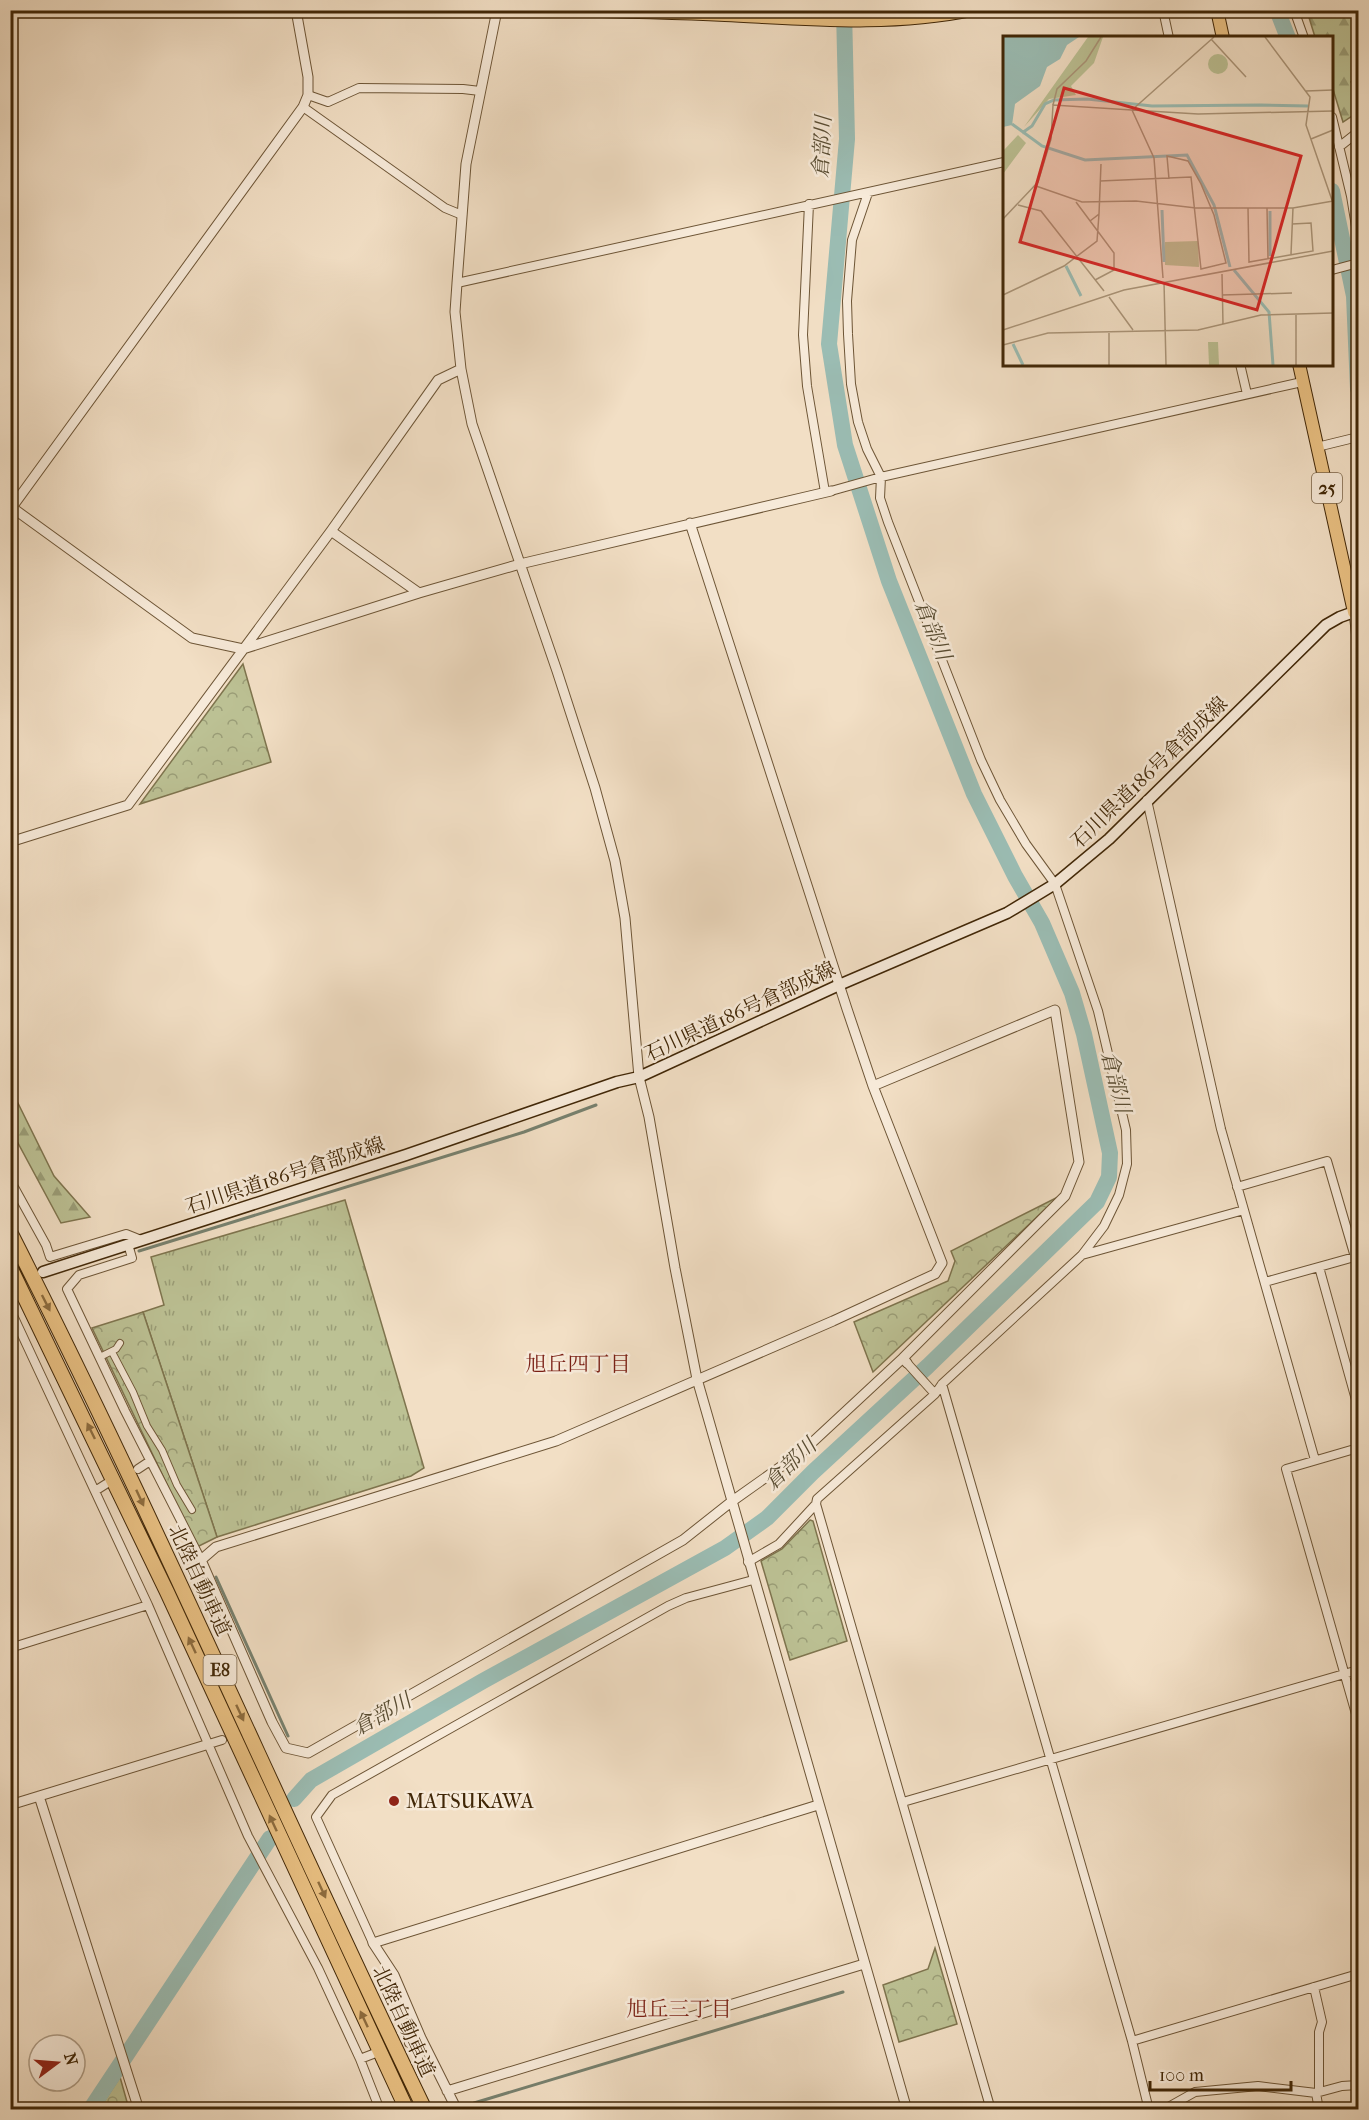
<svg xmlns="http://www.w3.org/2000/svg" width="1369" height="2120" font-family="'IM FELL French Canon','Noto Serif JP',serif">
<defs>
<pattern id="grass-tufts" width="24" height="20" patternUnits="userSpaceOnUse" patternTransform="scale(1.5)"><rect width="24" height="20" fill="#bcc194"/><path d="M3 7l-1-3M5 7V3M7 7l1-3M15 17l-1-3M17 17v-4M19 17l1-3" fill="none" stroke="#9a9d77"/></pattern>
<pattern id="forest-firs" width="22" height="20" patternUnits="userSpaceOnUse" patternTransform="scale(1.5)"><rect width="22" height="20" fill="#bcc194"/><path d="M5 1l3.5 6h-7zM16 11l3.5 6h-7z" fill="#9a9d77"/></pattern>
<pattern id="park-crowns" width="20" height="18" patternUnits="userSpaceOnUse" patternTransform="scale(1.5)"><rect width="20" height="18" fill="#bcc194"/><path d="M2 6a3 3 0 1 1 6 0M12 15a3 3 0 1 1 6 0" fill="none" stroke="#9a9d77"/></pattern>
</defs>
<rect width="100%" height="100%" fill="#f2dfc5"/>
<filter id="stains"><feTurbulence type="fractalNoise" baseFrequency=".00333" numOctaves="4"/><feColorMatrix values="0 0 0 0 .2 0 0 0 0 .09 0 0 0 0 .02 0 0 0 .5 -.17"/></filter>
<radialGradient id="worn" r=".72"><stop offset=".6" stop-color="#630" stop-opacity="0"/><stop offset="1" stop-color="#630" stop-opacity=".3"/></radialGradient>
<path fill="url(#grass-tufts)" stroke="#7e744e" stroke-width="1.5" d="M345 1200 424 1468 411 1476 217 1537 143 1312 164 1305 151 1257Z"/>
<path fill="url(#forest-firs)" stroke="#7e744e" stroke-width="1.5" d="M1307 11H1358V75L1351 82 1358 95V112L1343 122 1332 86V38L1315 37Z
M11 1089 54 1176 90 1217 61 1223 11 1130Z"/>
<path fill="url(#park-crowns)" stroke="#7e744e" stroke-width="1.5" d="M243 664 271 762 140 804Z
M1058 1197 873 1372 854 1322 948 1281 955 1261 951 1251Z
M143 1312 217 1537 197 1547 92 1328Z
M810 1520 813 1521 847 1641 790 1660 761 1561 782 1549Z
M935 1948 957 2024 899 2042 883 1985 928 1969Z
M120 2077 129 2109H99Z"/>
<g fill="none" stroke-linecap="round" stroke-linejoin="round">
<path stroke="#77816f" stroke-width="3" d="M139 1251 524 1132 596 1105
M216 1577 288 1736
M474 2103 843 1992"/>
<path stroke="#9bbdb4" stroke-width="16" d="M1277 10 1288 38
M1332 191 1354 296 1358 389
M294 1799 311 1780 483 1681 725 1548 767 1518 813 1472 928 1366 1097 1202 1109 1177 1110 1153 1084 1034 1072 993 1042 923 1015 876 974 794 889 581 845 445 829 344 847 139 844 10
M90 2110 270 1838"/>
<g stroke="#6d5536" stroke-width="8">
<path id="pedestrian" d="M112 1352 133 1392 147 1426 162 1450 177 1485 192 1510
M100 1357 116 1349 120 1343"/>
</g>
<g stroke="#6d5536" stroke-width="10">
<path id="minor" d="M1163 10 1169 38
M1294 10 1304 38
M10 14 12 10
M308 95 328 102 359 88 463 89 480 91
M303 107 445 208 462 215
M1332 117 1351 196 1358 239
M1339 147 1358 132
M868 193 852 240 847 301 848 334 851 384 858 422 867 449 881 477 880 498 888 522 981 760 1000 800 1026 844 1055 884 1098 1011 1126 1130 1127 1164 1119 1195 1104 1226 1082 1255
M809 204 803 335 807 386 825 492
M1332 270 1358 263
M457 283 1004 162
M1240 364 1247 394
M1317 447 1358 437
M831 491 881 477 1302 382
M1147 800 1221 1129 1315 1460
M10 1180 46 1245 50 1257 126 1234 141 1240
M1237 1187 1327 1161 1355 1257
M128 1244 132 1258 79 1275 67 1289 125 1411 201 1560
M1319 1267 1358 1407
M1265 1282 1358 1256
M10 1309 148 1605 248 1836 318 1968 360 2059 380 2110
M907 1363 935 1394
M942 1384 1132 2041 1149 2110
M1358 1448 1286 1469 1358 1721
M138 1469 150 1461
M95 1491 106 1484
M816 1504 991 2110
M748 1562 779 1544 816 1504 817 1499 935 1394 942 1384 1082 1255 1244 1210
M10 1648 148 1605
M209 1744 222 1740
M903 1802 1358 1670
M373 1943 316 1817 332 1795 668 1606 686 1598 753 1580
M1314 1987 1322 2022 1319 2032V2092
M1132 2041 1358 1974
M409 2043 421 2038
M360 2059 373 2054
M1316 2093 1319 2110
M1163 2110 1195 2092 1258 2086 1316 2093 1342 2086 1358 2085"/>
</g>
<g stroke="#6d5536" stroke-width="11">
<path id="tertiary" d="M497 10 466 164 457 283 455 312 461 369 472 424 557 671 595 788 615 861 625 918 639 1077 649 1117 675 1268 697 1379 907 2110
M10 506 192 638 243 649 419 593
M10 510 303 107 308 95V77L296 10
M690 523 847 1009 873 1086 942 1263 935 1274 833 1321 556 1441 216 1547 201 1560 272 1722 286 1748 308 1753 683 1540 731 1502 803 1451 903 1358 907 1363
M331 531 419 593 520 564 831 491
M1354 612 1358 648
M10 842 128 805 331 531 438 380 461 369
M873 1086 1055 1010 1079 1162 1065 1196 903 1358
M39 1796 139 2110
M10 1805 209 1744
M447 2091 864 1964
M457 2110 421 2038 394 1975 373 1943 818 1805"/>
</g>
<g stroke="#412707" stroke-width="13">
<path id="secondary" d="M43 1272 406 1155 617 1082 639 1077 839 985 1007 913 1055 884 1109 839 1326 625 1340 617 1354 612"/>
</g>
<g stroke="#412707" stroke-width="14">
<path id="primary" d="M546 10C606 11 666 12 725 15 808 19 891 27 972 10
M1217 10 1223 38
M1299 364 1354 612 1358 613"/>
</g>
<g stroke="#412707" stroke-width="16">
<path id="motorway" d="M10 1232C157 1521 284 1818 425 2110
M10 1267 167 1592 407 2110"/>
</g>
<use href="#pedestrian" stroke="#f7ead9" stroke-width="6"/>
<use href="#minor" stroke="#f7ead9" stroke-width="8"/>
<use href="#tertiary" stroke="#f7ead9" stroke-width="9"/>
<use href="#secondary" stroke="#f7ead9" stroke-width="10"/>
<use href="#primary" stroke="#e9c082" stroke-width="12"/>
<use href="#motorway" stroke="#e9c082" stroke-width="14"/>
</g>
<defs><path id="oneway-solid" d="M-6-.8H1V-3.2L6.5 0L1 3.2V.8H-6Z" transform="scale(1.5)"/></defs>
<g fill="#8d6c3e">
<use href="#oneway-solid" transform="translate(46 1303) rotate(63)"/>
<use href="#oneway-solid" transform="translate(91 1431) rotate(-116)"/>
<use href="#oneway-solid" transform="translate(140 1498) rotate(65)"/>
<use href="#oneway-solid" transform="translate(192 1645) rotate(-115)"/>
<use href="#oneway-solid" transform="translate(240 1713) rotate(65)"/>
<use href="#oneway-solid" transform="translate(273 1823) rotate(-115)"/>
<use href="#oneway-solid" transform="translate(322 1890) rotate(65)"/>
<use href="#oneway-solid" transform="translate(364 2019) rotate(-115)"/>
</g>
<circle fill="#8f2418" stroke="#f7ead9" stroke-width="2" cx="394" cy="1801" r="6"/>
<g text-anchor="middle" stroke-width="5" stroke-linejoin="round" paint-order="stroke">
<g fill="#f7ead9" stroke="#786246" stroke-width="1.5">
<rect x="1312" y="473" width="30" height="30" rx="4.5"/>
<rect x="203.5" y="1655" width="33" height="30" rx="4.5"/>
</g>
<g font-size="18" font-weight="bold" fill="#412707">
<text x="1327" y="494">25</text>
<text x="220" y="1676">E8</text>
</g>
<g font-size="20" fill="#412707" stroke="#f7ead9">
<text transform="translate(1149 772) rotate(-44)" y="7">石川県道186号倉部成線</text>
<text transform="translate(740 1011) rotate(-25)" y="7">石川県道186号倉部成線</text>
<text transform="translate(285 1175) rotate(-18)" y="7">石川県道186号倉部成線</text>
<text transform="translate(200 1580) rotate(65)" y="7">北陸自動車道</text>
<text transform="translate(404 2021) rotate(65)" y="7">北陸自動車道</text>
</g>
<g font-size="20" fill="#412707" stroke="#f7ead9" text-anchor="start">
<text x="406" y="1808">MATSUKAWA</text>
</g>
<g font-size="21" font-style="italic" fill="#584c32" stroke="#f7ead9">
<text transform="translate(822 147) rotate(-87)" y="7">倉部川</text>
<text transform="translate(933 630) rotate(68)" y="7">倉部川</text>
<text transform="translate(1116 1082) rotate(76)" y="7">倉部川</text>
<text transform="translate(790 1464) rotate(-44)" y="7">倉部川</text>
<text transform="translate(382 1714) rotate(-29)" y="7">倉部川</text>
</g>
<g font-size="21" fill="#7a1f14" stroke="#f7ead9">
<text x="578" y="1371">旭丘四丁目</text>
<text x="679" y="2016">旭丘三丁目</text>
</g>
</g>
<g transform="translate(1003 36)">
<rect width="330" height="330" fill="#f2dfc5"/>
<path d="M195 205 196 231 162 229V206Z" fill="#bcc194"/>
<path d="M85 1H100L91 27 68 50 73 59 46 63 21 91ZM15 99 23 107 0 138V115Z" fill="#bcc194"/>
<path d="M205 306H215L216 329H206Z" fill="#bcc194"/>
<path d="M205 28a10 10 0 1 1 20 0a10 10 0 1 1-20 0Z" fill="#bcc194"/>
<path d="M0 1H76L64 9 57 23 44 31 37 50 12 68 9 89 0 91Z" fill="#9bbdb4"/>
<path fill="none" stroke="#9bbdb4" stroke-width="3" d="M257 69 305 70M9 88 39 110 82 124 184 119 211 169 227 231M19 97 29 90 42 68 51 64 84 63 149 70 257 69M159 174 161 226M267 175V220M63 230 78 260M231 234 266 276 270 329M10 308 20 329"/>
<path fill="none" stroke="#ab9579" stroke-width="1.5" d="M262 1 307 61 303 89 330 167M208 3 243 41M303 55 330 54M50 69 54 53 83 25 98 1M129 74 195 78 330 75M129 74 151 122 160 242M129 74 211 1M308 103 330 94M166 143 164 120 185 125 198 148M97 145 188 141 198 233 223 227 211 179 198 148M33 150 79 166 133 165 193 172H290L330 165M73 166 111 217V234L92 244M15 169 38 175 101 255M245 172 246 226 310 215 308 187 289 188M264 172 265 223M0 183 35 146 48 103 50 69 129 74M87 185 96 178 98 128M288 218 290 172M219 238 220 288M161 246 163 329M0 259 61 230 94 205 96 178M219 259 289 257M106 261 130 294M293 278V329M0 294 121 254 330 215M106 295V329M0 309 45 297 195 294 258 279 330 277"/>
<path fill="#d62828" fill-opacity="0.15" stroke="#d62828" stroke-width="3" d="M61 52 298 120 254 274 17 206Z"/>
<rect width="330" height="330" fill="none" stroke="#412707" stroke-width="3"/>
</g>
<rect width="1369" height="2120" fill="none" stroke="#f2dfc5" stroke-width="36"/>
<rect x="12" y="12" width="1345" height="2096" fill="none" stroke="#412707" stroke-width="3"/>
<rect x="18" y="18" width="1333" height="2084" fill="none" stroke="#412707" stroke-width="1.5"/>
<g transform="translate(57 2063) rotate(74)"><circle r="28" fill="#f7ead9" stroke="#ae9c85" stroke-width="1.5"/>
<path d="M0-4.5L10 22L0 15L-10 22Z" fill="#8f2418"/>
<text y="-9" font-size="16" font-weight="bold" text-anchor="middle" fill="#412707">N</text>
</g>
<path d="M1150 2081v9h141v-9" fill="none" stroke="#412707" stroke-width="3"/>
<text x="1159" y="2081" font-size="18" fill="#412707" stroke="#f7ead9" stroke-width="4.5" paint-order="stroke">100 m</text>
<rect width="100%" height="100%" filter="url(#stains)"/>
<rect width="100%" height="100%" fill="url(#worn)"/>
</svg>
